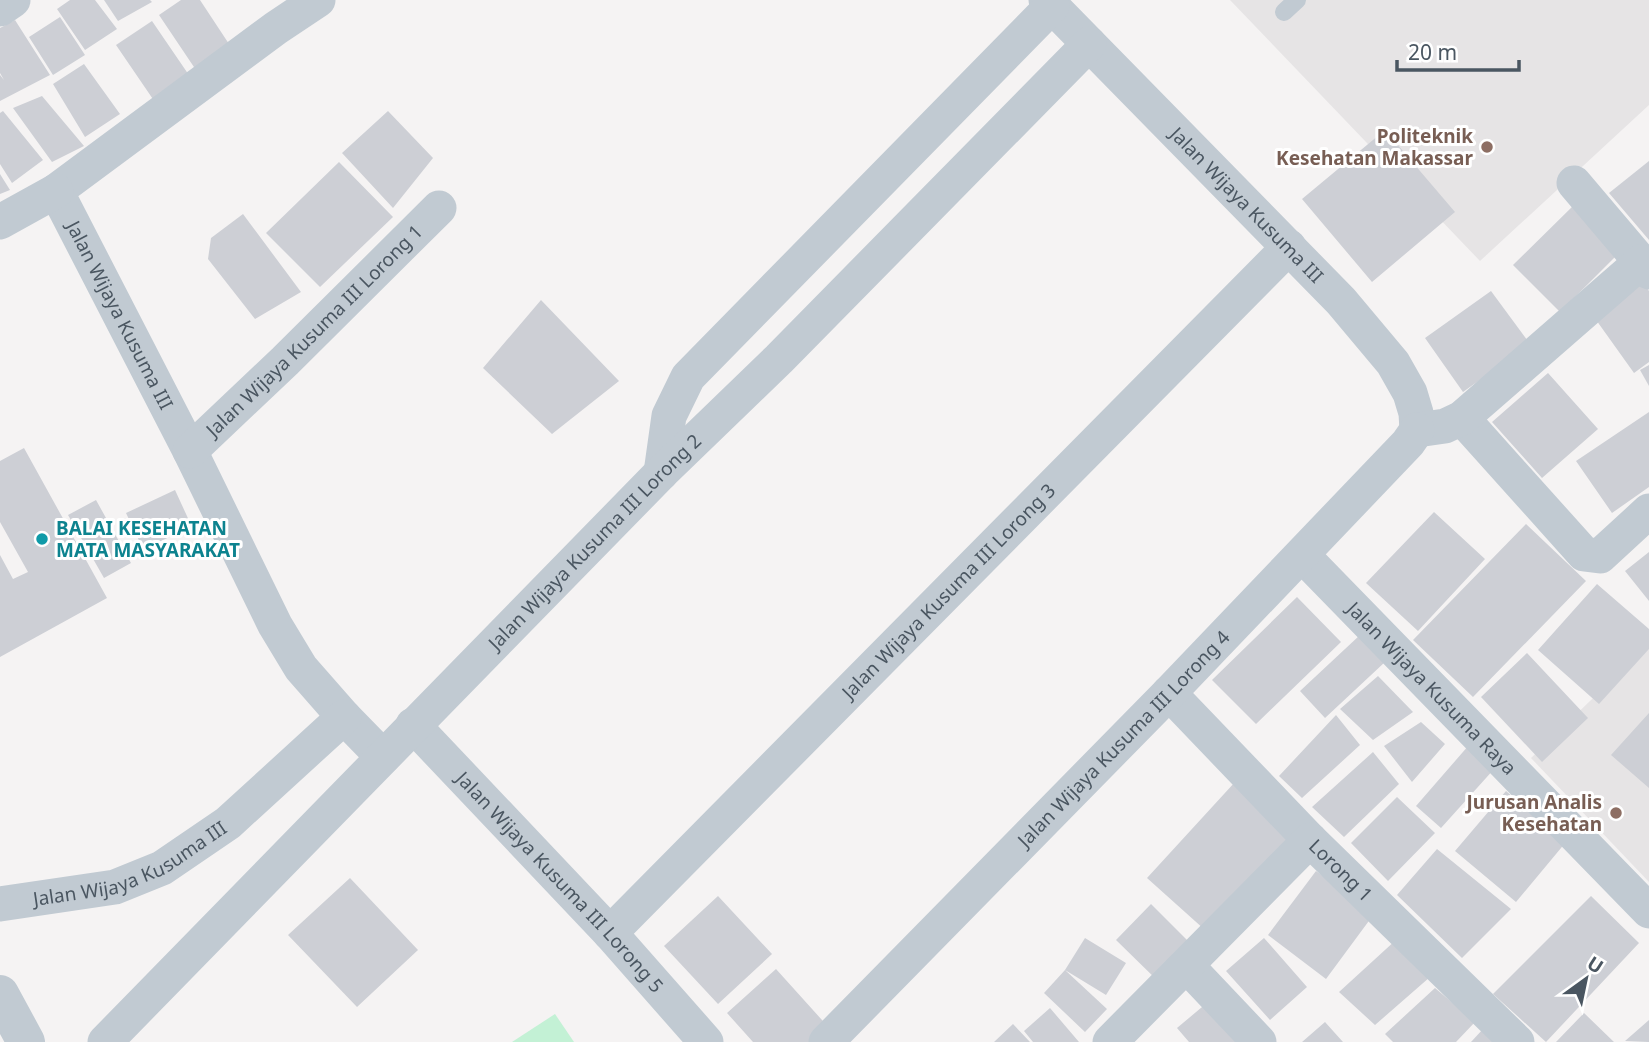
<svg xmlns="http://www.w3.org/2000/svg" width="1649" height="1042" font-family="'Noto Sans',sans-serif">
<rect width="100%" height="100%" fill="#f5f3f3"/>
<path fill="#e6e4e5" d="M1230 0H1649V105L1480 261Z
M1649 644V882L1531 758Z"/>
<path fill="#c3f1d5" d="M555 1014 574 1042H512Z"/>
<path fill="#cdcfd5" d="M70 0H95L117 29 85 50 57 9Z
M104 0H150L152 2 118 21Z
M181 0H200L231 47 200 76 159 15Z
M60 17 85 55 53 75 29 37Z
M15 20 50 75 0 101V75L4 80 0 73V28Z
M152 21 193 81 159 108 116 45Z
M84 64 120 114 85 137 53 84Z
M42 96 84 146 52 162 13 108Z
M3 111 43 160 12 183 0 164V113Z
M388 111 433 158 393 208 342 153Z
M1385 130 1455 212 1372 282 1302 199Z
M1649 161V240L1609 193Z
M339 162 393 217 320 287 266 233Z
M0 174 10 190 0 194Z
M1575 204 1622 250 1560 312 1513 265Z
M243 214 301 292 255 319 208 259 211 238Z
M1643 282 1649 291V362L1634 373 1594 317Z
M1491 291 1530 344 1463 392 1425 338Z
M541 300 619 381 552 434 483 368Z
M1649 365V386L1640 370Z
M1548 373 1598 429 1542 478 1492 422Z
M1649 412V487L1612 513 1576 461Z
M24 448 107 598 0 657V555L13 579 28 572 0 522V461Z
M175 490 192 527 143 549 126 513Z
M96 500 131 563 104 578 68 515Z
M1434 512 1485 559 1418 631 1366 583Z
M1526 524 1586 581 1473 697 1413 640Z
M1649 552V601L1625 571Z
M1597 584 1649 629V649L1599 704 1538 650Z
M1297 597 1341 642 1256 724 1212 680Z
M1360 635 1385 662 1325 718 1300 691Z
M1527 653 1588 718 1542 762 1481 697Z
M1378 676 1413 712 1373 740 1340 709Z
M1649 713V788L1611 755Z
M1336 715 1360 745 1302 798 1279 776Z
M1421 722 1445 744 1412 782 1384 746Z
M1469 745 1495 768 1441 828 1416 806Z
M1373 752 1399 784 1344 837 1312 807Z
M1235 782 1292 835 1205 930 1147 878Z
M1506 791 1566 842 1516 902 1455 851Z
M1397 797 1435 833 1388 881 1351 843Z
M1437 849 1511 909 1462 958 1397 895Z
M1316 871 1374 914 1326 979 1268 935Z
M350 878 418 950 357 1007 288 935Z
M718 896 772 954 718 1004 664 946Z
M1591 896 1639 943 1546 1042 1493 994Z
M1151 904 1196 949 1161 984 1116 940Z
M1085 938 1126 963 1106 995 1065 970Z
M1264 938 1307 987 1270 1020 1226 971Z
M1397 939 1430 977 1375 1025 1339 992Z
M776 969 831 1030 817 1042H753L727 1013Z
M1065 970 1107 1009 1085 1032 1044 993Z
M1435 988 1475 1022 1456 1042H1393L1385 1034Z
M1208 1002 1242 1042H1189L1177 1028Z
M1050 1008 1079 1042H1033L1024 1031Z
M1584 1013 1614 1042H1556Z
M1649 1020V1042L1625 1041Z
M1325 1022 1343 1042H1302Z
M1013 1024 1030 1042H994Z
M1483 1029 1497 1042H1471Z"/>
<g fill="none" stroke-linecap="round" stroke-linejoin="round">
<path stroke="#c1cad2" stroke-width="18" d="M1284 12 1297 0"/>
<g stroke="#c1cad2" stroke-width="35">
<path id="s1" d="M318 0 276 28 56 191 190 451 275 625 301 668 344 717 383 757"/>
<path id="s2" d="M1046 0 1341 301 1393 363 1410 393 1416 413 1417 430"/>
<path d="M0 9 13 0"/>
<path d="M1574 183 1641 262"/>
<path d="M0 222 56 191"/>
<path d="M1462 418 1584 554 1600 556 1649 511"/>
<path d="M1417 430 1445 426 1462 418 1641 262 1649 272"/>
<path id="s3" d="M190 451 285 361 439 208"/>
<path d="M661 473 669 416 688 377 1052 6"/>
<path id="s4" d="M1302 555 1649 911"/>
<path id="s5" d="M1169 693 1310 840 1517 1042"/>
<path id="s6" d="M413 725 610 933 706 1042"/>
<path id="s7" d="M0 904 115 887 162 868 228 823 344 717"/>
<path id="s8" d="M610 933 1289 247"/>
<path d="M1187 966 1259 1042"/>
<path id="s9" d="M105 1042 661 473 779 359 1089 44"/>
<path id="s10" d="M826 1042 1169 693 1408 443 1417 430"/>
<path d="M1110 1042 1310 840"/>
</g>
<path stroke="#c1cad2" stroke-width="38" d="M0 994 26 1042"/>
</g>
<g fill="#8d6e63" stroke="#fff" stroke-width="2.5">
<circle cx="1487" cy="147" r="7"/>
<circle cx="1616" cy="813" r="7"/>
</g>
<circle fill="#0f9aa8" stroke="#fff" stroke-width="2.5" cx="42" cy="539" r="7"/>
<g text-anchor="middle" stroke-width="6" stroke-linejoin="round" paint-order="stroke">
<g font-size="19" font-weight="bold" fill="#785e54" stroke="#fff" text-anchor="end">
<text x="1473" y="143">Politeknik<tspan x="1473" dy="22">Kesehatan Makassar</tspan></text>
<text x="1602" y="809">Jurusan Analis<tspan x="1602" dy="22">Kesehatan</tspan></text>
</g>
<g font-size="19" fill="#4a5661" stroke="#fff">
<text dy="7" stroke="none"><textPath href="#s2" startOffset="287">Jalan Wijaya Kusuma III</textPath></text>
<text dy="7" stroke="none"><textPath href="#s1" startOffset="464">Jalan Wijaya Kusuma III</textPath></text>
<text dy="7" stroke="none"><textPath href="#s3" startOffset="173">Jalan Wijaya Kusuma III Lorong 1</textPath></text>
<text dy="7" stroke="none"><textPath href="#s9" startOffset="700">Jalan Wijaya Kusuma III Lorong 2</textPath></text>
<text dy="7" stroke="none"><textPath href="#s8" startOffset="481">Jalan Wijaya Kusuma III Lorong 3</textPath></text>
<text dy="7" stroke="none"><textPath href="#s4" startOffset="186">Jalan Wijaya Kusuma Raya</textPath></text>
<text dy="7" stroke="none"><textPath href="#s10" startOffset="425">Jalan Wijaya Kusuma III Lorong 4</textPath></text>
<text dy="7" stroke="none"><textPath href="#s7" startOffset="138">Jalan Wijaya Kusuma III</textPath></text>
<text dy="7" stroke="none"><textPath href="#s5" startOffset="247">Lorong 1</textPath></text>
<text dy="7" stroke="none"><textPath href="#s6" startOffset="215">Jalan Wijaya Kusuma III Lorong 5</textPath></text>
</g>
<g font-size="19" font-weight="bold" fill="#0d838f" stroke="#fff" text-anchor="start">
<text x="56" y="535">BALAI KESEHATAN<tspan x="56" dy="22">MATA MASYARAKAT</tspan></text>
</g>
</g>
<g transform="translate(1586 979) rotate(33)" stroke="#ffffff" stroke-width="5" paint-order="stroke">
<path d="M0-5L12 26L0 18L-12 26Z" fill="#4a5661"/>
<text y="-10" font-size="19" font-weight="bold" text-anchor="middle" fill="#4a5661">U</text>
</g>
<path d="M1397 60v10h122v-10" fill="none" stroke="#4a5661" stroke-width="3.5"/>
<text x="1408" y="60" font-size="21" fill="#4a5661" stroke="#ffffff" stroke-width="5" paint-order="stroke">20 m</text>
</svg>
